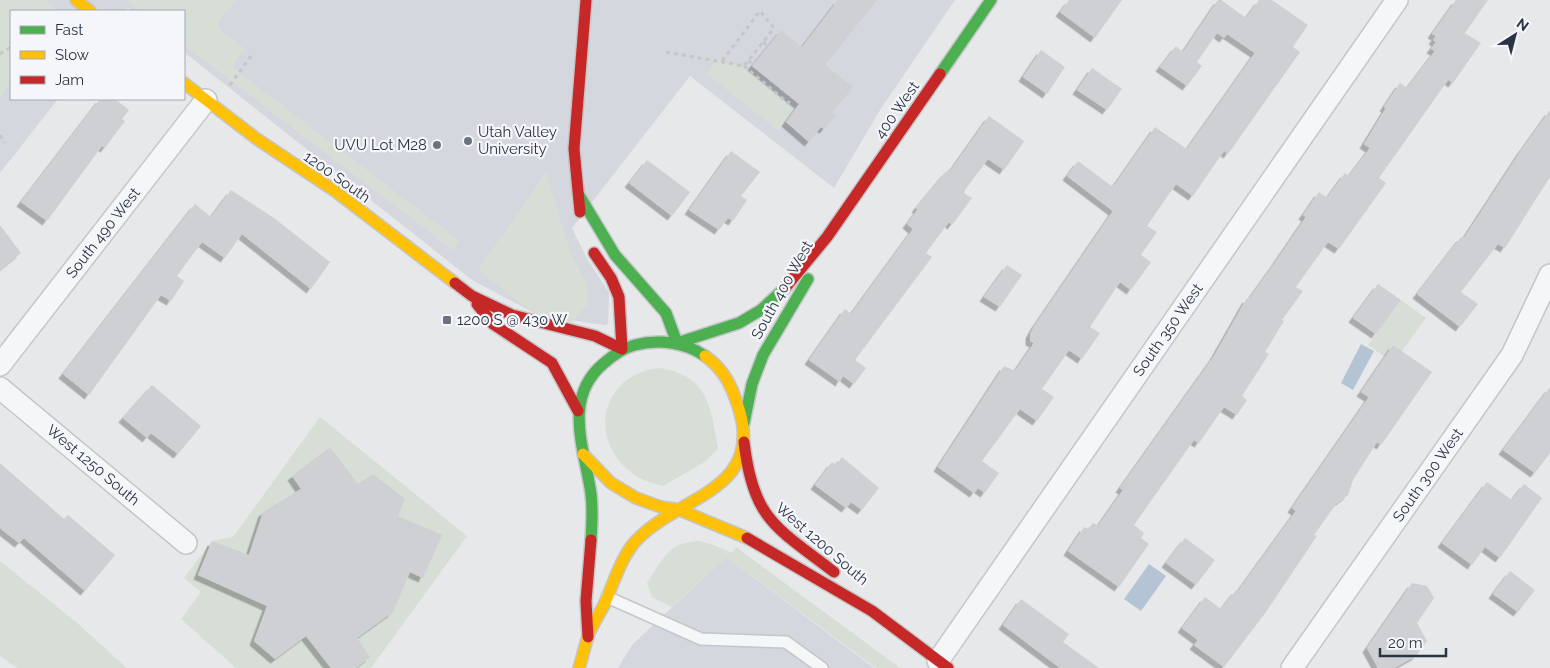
<svg xmlns="http://www.w3.org/2000/svg" width="1550" height="668" font-family="Raleway,sans-serif">
<defs>
<filter id="shadow"><feDropShadow dx="-4.5" dy="4.5" stdDeviation="0" flood-color="#0004"/></filter>
</defs>
<rect width="100%" height="100%" fill="#e6e8ea"/>
<path fill="#d4d7dd" d="M0 0H955L880 110 834 188 690 76 572 228 586 257 609 293 608 324 604 325 538 315 472 280 184 52V11H133L128 8 125 11H11V99H58L0 173Z
M726 557 874 668H618L632 645Z"/>
<path fill="#d6ded6" d="M0 0H45L60 11H11V83L0 97Z
M125 0H236L218 23 220 30 245 49 232 67 460 241 454 251 184 45V11H140Z
M716 61 740 65 795 110 778 131 707 74Z
M546 172 570 252 585 280 588 304 572 322 544 321 478 270Z
M1401 300 1426 318 1393 363 1368 345Z
M659 368C708 375 711 407 718 449L703 463 663 486C651 483 638 479 628 470 587 434 604 374 659 368Z
M320 417 467 536 371 668H236L181 619 201 592 184 578 212 541 233 537Z
M699 541 711 544 732 553 736 547 900 668H876L726 557 672 607 652 597 647 583C663 560 667 542 699 541Z
M0 561 76 622 127 668H17L0 656Z"/>
<path fill="#b4c4d5" d="M1361 344 1374 351 1353 390 1341 383Z
M1149 564 1166 576 1141 611 1124 599Z"/>
<path fill="#ced0d3" filter="url(#shadow)" d="M838 0H877L825 65 853 87 832 113 836 115 824 129 821 127 809 142 786 122 799 104 752 66 781 30 802 47Z
M1069 0H1122L1095 38 1060 12Z
M1218 0H1221L1246 18 1259 0H1272L1308 25 1293 47 1300 52 1228 154 1224 151 1193 196 1176 184 1147 226 1157 232 1141 255 1151 262 1131 290 1120 282 1090 327 1100 333 1082 359 1069 350 1042 389 1054 397 1037 421 1020 409 982 461 999 473 985 493 978 488 974 493 938 467 1004 366 1015 371 1034 343 1030 341V334L1035 325 1113 211 1067 176 1078 161 1113 187 1155 127 1187 149 1255 53 1227 34 1224 38 1217 33 1197 62 1202 66 1187 86 1160 67 1176 46 1183 52Z
M1456 0H1488L1465 33 1481 43 1453 83 1448 80 1379 178 1386 183 1339 249 1328 242 1296 287 1303 291 1282 320 1284 321 1265 352 1269 354 1242 396 1247 400 1237 415 1224 407 1199 443 1194 440 1134 525 1144 533 1141 538 1149 544 1119 587 1068 551 1084 527 1088 529 1093 523 1098 526 1123 490 1120 488 1214 356 1247 298 1249 299 1274 264 1306 217 1303 215 1319 192 1327 198 1345 173 1349 176 1370 148 1364 144 1386 108 1384 107 1400 83 1407 88 1435 51 1431 49 1436 42 1433 40 1436 36 1432 34Z
M1041 50 1065 67 1047 94 1023 77Z
M1092 68 1122 89 1107 110 1077 90Z
M100 99H115L129 110 122 119 125 121 105 148 102 146 47 221 21 202Z
M1550 110V177L1505 248 1498 244 1461 292 1478 304 1460 327 1417 294 1461 237 1464 238 1520 152Z
M989 116 1024 141 1023 143 1004 170 988 159 965 190 964 193 972 198 952 225 949 222 926 253 932 257 855 360 866 368 854 384 843 376 840 382 809 360 845 309 851 314 913 229 907 224 918 209 916 208 944 174 949 169 951 170Z
M731 151 760 172 741 196 747 200 733 221 728 218 719 230 689 210Z
M647 160 690 192 672 216 629 183Z
M231 190 274 218 330 262 311 289 242 234 225 258 202 242 177 276 184 281 171 301 161 295 89 395 63 374 195 204 211 217Z
M0 225 21 253 0 270Z
M1007 265 1022 275 1000 307 984 297Z
M1378 284 1401 300 1376 334 1353 318Z
M1393 345 1432 372 1381 445 1377 442 1353 480 1348 495 1336 504 1314 535 1317 536 1266 612 1224 667 1194 645 1198 640 1182 628 1205 597 1221 609 1236 590 1238 591 1296 511 1292 508 1369 397 1361 392Z
M152 385 201 426 178 454 151 433 147 438 123 418Z
M1550 387V453L1535 473 1503 450Z
M330 447 358 484 373 474 405 499 398 516 442 535 423 578 410 572 393 612 357 638 370 657 356 668H331L306 636 275 659 254 641 267 606 198 575 212 541 249 555 263 512 301 489 292 476Z
M842 457 879 488 862 510 851 502 846 508 815 485 832 462 836 465Z
M0 463 64 519 68 515 115 555 85 591 24 538 19 543 0 528Z
M1487 482 1512 500 1524 484 1542 498 1500 558 1485 547 1472 565 1442 543Z
M1185 538 1215 560 1196 585 1166 563Z
M1510 571 1535 590 1518 612 1493 594Z
M1412 583 1427 586 1434 598 1417 623 1427 641 1416 656 1394 668H1378L1367 648Z
M1021 599 1069 634 1063 642 1099 668H1060L1003 625Z"/>
<g fill="none" stroke-linecap="round" stroke-linejoin="round">
<g stroke="#c4c6c8" stroke-width="14">
<path id="lane" d="M607 597 701 639 786 642 822 668"/>
</g>
<g stroke="#c4c6c8" stroke-width="24">
<path id="street" d="M0 365 206 100
M0 388 186 543
M938 661 1397 0
M1292 668 1512 355 1550 275"/>
</g>
<g stroke="#c4c6c8" stroke-width="14">
<path id="fast" d="M940 74 991 0
M579 195 615 255 666 313 677 343 739 323 761 310 785 288
M744 423 752 384 763 355 808 279
M591 540C592 524 593 509 591 494 585 450 562 399 603 364 612 356 623 348 635 345 659 339 685 342 705 356"/>
</g>
<g stroke="#c4c6c8" stroke-width="14">
<path id="slow" d="M76 0 90 11
M184 83 257 139 335 191 455 283
M583 454 611 483 636 498 661 507 680 510 747 538
M579 668C583 656 585 643 590 631 595 620 603 609 607 598 615 579 621 559 634 543 673 497 765 493 739 409 732 387 725 370 705 356"/>
</g>
<g stroke="#c4c6c8" stroke-width="14">
<path id="jam" d="M580 212 574 149 586 0
M594 253 611 278 619 297 622 349
M455 283 472 296 512 315 595 336 622 349
M785 288 827 237 940 74
M477 304 493 324 552 363 578 411
M744 442C753 520 776 527 834 572
M747 538 872 611 948 668
M588 637 586 601 591 540"/>
</g>
<path stroke="#c5c6ca" stroke-width="3" stroke-dasharray="4 4" stroke-linecap="butt" d="M763 42 768 46
M666 52 744 66 774 28 760 11 722 61
M0 54 11 47
M748 61 754 64
M744 66 788 103 792 98
M230 85 253 53
M0 135 4 143"/>
<use href="#lane" stroke="#f5f6f7" stroke-width="11"/>
<use href="#street" stroke="#f5f6f7" stroke-width="21"/>
<use href="#fast" stroke="#4caf50" stroke-width="11"/>
<use href="#slow" stroke="#ffc107" stroke-width="11"/>
<use href="#jam" stroke="#c62828" stroke-width="11"/>
</g>
<g fill="#6c737f" stroke="#f4f6f9" stroke-width="2">
<circle cx="468" cy="141" r="5"/>
<circle cx="437" cy="145" r="5"/>
<rect x="442" y="315" width="10" height="10" rx="2.5"/>
</g>
<g text-anchor="middle" stroke-width="4.5" stroke-linejoin="round" paint-order="stroke">
<g font-size="15" fill="#2b3445" stroke="#f4f6f9">
<text transform="translate(897 110) rotate(-55)" y="5">400 West</text>
<text transform="translate(337 177) rotate(35)" y="5">1200 South</text>
<text transform="translate(103 233) rotate(-52)" y="5">South 490 West</text>
<text transform="translate(782 290) rotate(-61)" y="5">South 400 West</text>
<text transform="translate(1168 330) rotate(-55)" y="5">South 350 West</text>
<text transform="translate(93 465) rotate(40)" y="5">West 1250 South</text>
<text transform="translate(1428 475) rotate(-55)" y="5">South 300 West</text>
<text transform="translate(822 544) rotate(41)" y="5">West 1200 South</text>
</g>
<g font-size="15" fill="#2b3445" stroke="#f4f6f9" text-anchor="start">
<text x="478" y="137">Utah Valley<tspan x="478" dy="17">University</tspan></text>
<text x="427" y="150" text-anchor="end">UVU Lot M28</text>
<text x="457" y="325">1200 S @ 430 W</text>
</g>
</g>
<rect x="10" y="10" width="175" height="90" fill="#f4f6f9" stroke="#a4a8b1"/>
<rect x="20" y="26" width="25" height="8" fill="#4caf50" stroke="#a4a8b1"/>
<text x="55" y="35" font-size="15" fill="#2b3445">Fast</text>
<rect x="20" y="51" width="25" height="8" fill="#ffc107" stroke="#a4a8b1"/>
<text x="55" y="60" font-size="15" fill="#2b3445">Slow</text>
<rect x="20" y="76" width="25" height="8" fill="#c62828" stroke="#a4a8b1"/>
<text x="55" y="85" font-size="15" fill="#2b3445">Jam</text>
<g transform="translate(1515 35) rotate(36)" stroke="#f4f6f9" stroke-width="4" paint-order="stroke">
<path d="M0-4L9 19L0 12L-9 19Z" fill="#2b3445"/>
<text y="-8" font-size="14" font-weight="bold" text-anchor="middle" fill="#2b3445">N</text>
</g>
<path d="M1380 648v8h66v-8" fill="none" stroke="#2b3445" stroke-width="2.5"/>
<text x="1388" y="648" font-size="15" fill="#2b3445" stroke="#f4f6f9" stroke-width="4" paint-order="stroke">20 m</text>
</svg>
